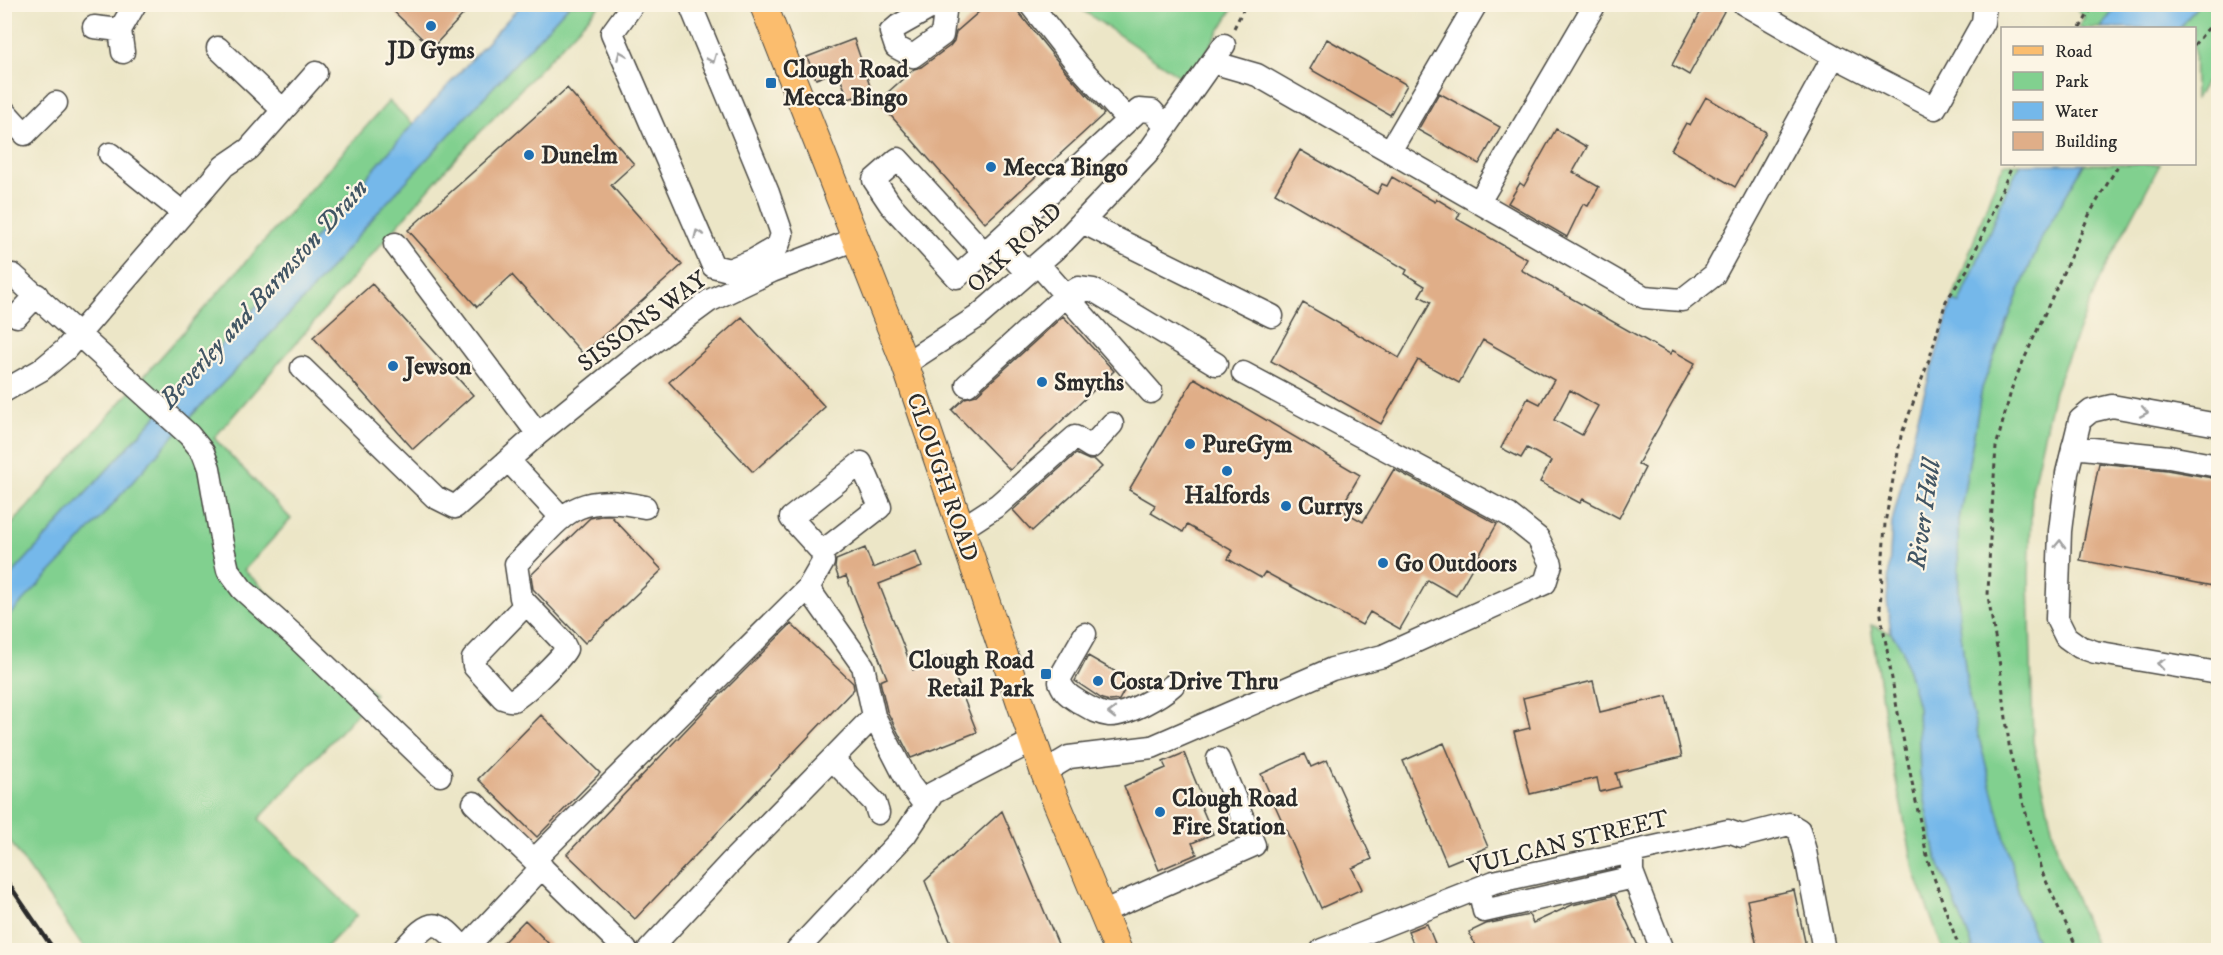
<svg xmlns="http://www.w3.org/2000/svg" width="2223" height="955" font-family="'IM FELL DW Pica',serif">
<rect width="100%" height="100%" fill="#fcf5e5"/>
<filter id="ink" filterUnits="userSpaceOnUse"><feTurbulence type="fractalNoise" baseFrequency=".0167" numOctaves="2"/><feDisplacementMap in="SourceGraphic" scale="12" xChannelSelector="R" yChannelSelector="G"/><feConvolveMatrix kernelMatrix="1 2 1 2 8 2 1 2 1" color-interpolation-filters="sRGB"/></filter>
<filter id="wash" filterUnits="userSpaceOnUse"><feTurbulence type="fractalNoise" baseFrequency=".008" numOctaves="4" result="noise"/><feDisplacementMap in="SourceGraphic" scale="24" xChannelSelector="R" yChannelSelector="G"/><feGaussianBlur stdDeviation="1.35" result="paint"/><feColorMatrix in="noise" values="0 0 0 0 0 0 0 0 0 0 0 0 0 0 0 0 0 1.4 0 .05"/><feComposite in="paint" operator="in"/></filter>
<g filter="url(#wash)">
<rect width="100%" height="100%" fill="#ece6c7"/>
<path fill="#81d08f" stroke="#567e5d" stroke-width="1.5" d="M569 5H600L453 161 214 438 291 519 244 570 375 694 259 819 357 915 324 950H85L5 834 4 620 71 551 191 416 305 298 378 212Z
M1075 5H1235L1188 82Z
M2073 5H2117L2101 28H2078L2084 17Z
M2198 5H2218V62L2195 100 2194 28H2180Z
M389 101 413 124 252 311 5 582V532Z
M2004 164H2021L2007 189 1960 304 1952 301 1991 193Z
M2084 164H2160L2101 276 2054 391 2032 489 2029 577 2033 742 2058 854 2097 950H2040L2021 902 1969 699 1959 618 1958 525 1982 388 2019 291 2043 235Z
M1871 625 1891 633 1902 648 1918 707 1920 775 1936 855 1974 950H1943L1915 874 1888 741Z"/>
<path fill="#74b8ea" stroke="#50728a" stroke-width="1.5" d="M521 5H569L378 212 305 298 191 416 71 551 5 620V582L252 311 413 124Z
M2117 5V4L2198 5 2180 28H2101Z
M2021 164H2084L2043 235 2019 291 1982 388 1958 525 1959 618 1969 699 2021 902 2040 950H1974L1936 855 1920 775 1918 707 1902 648 1891 633 1887 600 1892 522 1922 401 1952 301 1960 303 2007 189Z"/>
<g id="blocks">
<path fill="#e0ae88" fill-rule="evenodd" d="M386 4H473L432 48Z
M988 4H1012L1067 73 1104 114 985 223 878 101 914 69 921 67 950 46 954 41 956 32Z
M1705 4H1728L1689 75 1672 65Z
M854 39 872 92 857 104 854 97 849 99 837 71 816 79 807 57Z
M1327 39 1407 85 1390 115 1310 69Z
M567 88 634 164 611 185 682 265 583 354 512 275 477 307 408 230Z
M1439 93 1500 127 1479 164 1418 130Z
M1706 97 1766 132 1735 187 1671 150 1686 123 1690 125Z
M1556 129 1587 147 1573 172 1599 187 1588 206 1583 204 1567 237 1508 203 1520 183 1524 186Z
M1300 150 1377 194 1382 184 1387 186 1392 177 1435 202 1437 199 1460 213 1457 219 1527 259 1521 270 1670 354 1672 350 1695 363 1638 464 1645 468 1619 518 1583 499 1580 503 1540 482 1551 461 1527 448 1521 458 1501 448 1528 398 1540 404 1554 380 1483 340 1459 383 1418 360 1381 424 1271 361 1303 303 1399 358 1431 302 1419 296 1425 286 1405 274 1407 270 1275 193ZM1570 390 1598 406 1582 435 1554 420Z
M372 284 473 395 413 449 313 337Z
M1063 316 1114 371 1010 470 952 410 965 398 976 395Z
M742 317 825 407 753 472 669 382Z
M1194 378 1360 475 1340 509 1363 522 1394 469 1497 524 1456 596 1428 580 1400 629 1370 612 1362 625 1265 572 1261 578 1228 559 1233 551 1187 525 1183 532 1151 513 1155 505 1129 490Z
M1076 454 1089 460H1095L1102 467 1032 531 1013 510Z
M2099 463 2167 470 2218 479V587L2080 560Z
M601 516H611L662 570 585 643 533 589 531 575 590 518Z
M865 548 873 568 916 551 922 567 879 584 913 670 947 656 977 732 911 758 887 711 880 681 887 678 846 576 839 579 835 568 836 560Z
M791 624 853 683 854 689 635 919 567 854 702 713Z
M1088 656 1130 680 1119 700 1110 701 1102 699 1075 681Z
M1593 681 1600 712 1667 696 1682 757 1616 773 1620 787 1600 792 1597 778 1530 794 1514 732 1530 728 1523 698Z
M541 715 600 773 537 837 478 779Z
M1444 743 1488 847 1447 864 1403 761Z
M1184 753 1202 797 1198 799 1213 834 1192 843 1197 854 1159 870 1124 786 1166 768 1163 762Z
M1305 754 1311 767 1327 760 1372 859 1352 868 1362 889 1321 908 1261 774Z
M1002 811 1061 951H953L925 881Z
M1794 890 1807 951H1758L1747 900Z
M1615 895 1640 951H1478L1469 932 1486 924 1529 915 1533 923 1572 905Z
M525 920 556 951H495Z
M1427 924 1438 951H1416L1408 931Z"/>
</g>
</g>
<g filter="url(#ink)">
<use href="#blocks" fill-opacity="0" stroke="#484742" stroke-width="1.5"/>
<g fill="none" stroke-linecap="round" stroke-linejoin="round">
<g stroke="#484742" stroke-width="25">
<path id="minor" d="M633 4 612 33 713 266 729 270 754 260 778 246 782 234 768 193 690 4
M937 4 898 26 891 32 896 47 913 56 942 35 946 4
M1030 4 1078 65 1128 120
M1744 4 1834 56 1935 108 1983 22 1985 4
M94 27 120 30 123 52
M120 30 135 4
M218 48 283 110
M1212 62 1257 75 1644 297 1682 300 1714 275 1834 56
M4 111 25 134 56 103
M1390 151 1476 4
M110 154 183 213
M1479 202 1595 4
M1082 222 1272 316
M998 241 1027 273
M395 244 538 434
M984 253 898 159 874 180 890 204 957 277 984 253 988 250 1139 110 1152 111 1166 127
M1038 264 1151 392
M13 275 189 435 203 452 209 468 222 544 228 570 242 589 296 637 440 775
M17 316 37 295
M905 364 977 317 1064 241 1147 154 1224 45
M302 368 435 497 455 507 538 434 637 354 709 301 772 271 856 239
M967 385 1065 296 1078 288 1093 290 1216 364
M4 391 41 370 65 350 224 166 249 149 316 73
M2218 425 2112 406 2091 411 2080 420 2067 473 2060 531 2057 619 2066 637 2080 647 2095 652 2218 673
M2073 447 2169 457 2218 466
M509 461 561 517
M961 529 998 505 1075 437 1091 447 1112 424
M808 588 863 666 874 716 909 784 925 805
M526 604 473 659 474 666 503 698C507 699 509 701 513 700 520 698 563 657 566 649L562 641 521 598 516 564C564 517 570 491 645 507
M1085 634 1061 676 1060 682C1064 693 1070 696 1079 702 1088 707 1098 714 1109 715 1126 716 1161 696 1173 685
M832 759 875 803 878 813
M1044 772 1069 757 1152 747 1332 669 1383 656 1545 583 1551 564 1538 538 1509 515 1243 373
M474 803 534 860
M1632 863V872L1662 950
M1479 888 1484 911 1634 877
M1102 912 1254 845 1218 759
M403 950C432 917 436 917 465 950
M464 950 542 867
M626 950 534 860 808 588 823 562 822 552 791 518 861 463 880 507 822 552
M649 950 730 863 874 716
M797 950 905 835 933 793 1033 741
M1322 950 1494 882 1728 831 1742 836 1789 824 1799 830 1805 851 1824 950"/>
</g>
<g stroke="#484742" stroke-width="29">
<path id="major" d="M763 4 905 364 1044 772 1118 950"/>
</g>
<path stroke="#484742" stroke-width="3" stroke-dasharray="4.5 4.5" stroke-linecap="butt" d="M1234 28 1246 4
M2080 28 2094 4
M2194 45 2218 17
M1960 950 1928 861 1897 708 1880 609 1885 523 1901 436 1930 357 1946 301 1967 270 2013 164
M2078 950 2041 870 2010 753 2000 666 1988 596 1990 539 1996 447 2013 384 2090 213 2119 164"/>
<use href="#minor" stroke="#fff" stroke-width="22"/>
<use href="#major" stroke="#fbbd6e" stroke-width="27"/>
<path stroke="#2b2b2b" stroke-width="4.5" d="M4 877 54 950"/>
</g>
<defs><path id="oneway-chevron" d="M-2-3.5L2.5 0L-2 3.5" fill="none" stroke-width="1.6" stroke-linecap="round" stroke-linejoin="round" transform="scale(1.5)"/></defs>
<g stroke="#a0a0a0">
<use href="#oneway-chevron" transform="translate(621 55) rotate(-113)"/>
<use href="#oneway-chevron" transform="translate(712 59) rotate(68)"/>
<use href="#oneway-chevron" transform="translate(698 234) rotate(-114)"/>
<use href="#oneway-chevron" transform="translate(2144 412) rotate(11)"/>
<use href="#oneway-chevron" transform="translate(2060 544) rotate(-88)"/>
<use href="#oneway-chevron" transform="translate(2161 664) rotate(-171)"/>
<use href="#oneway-chevron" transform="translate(1112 713) rotate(-180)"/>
</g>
</g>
<g fill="#1f6fb2" stroke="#fcf5e5" stroke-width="2">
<circle cx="431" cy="26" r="6"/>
<rect x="765" y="77" width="12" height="12" rx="3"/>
<circle cx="529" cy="155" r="6"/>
<circle cx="991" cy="167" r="6"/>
<circle cx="393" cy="366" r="6"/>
<circle cx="1042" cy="382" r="6"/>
<circle cx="1190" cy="444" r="6"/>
<circle cx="1227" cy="471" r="6"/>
<circle cx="1286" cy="506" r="6"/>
<circle cx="1383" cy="563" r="6"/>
<rect x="1040" y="668" width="12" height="12" rx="3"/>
<circle cx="1098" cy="681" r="6"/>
<circle cx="1160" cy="812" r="6"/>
</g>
<g text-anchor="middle" stroke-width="4.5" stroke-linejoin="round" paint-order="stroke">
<g font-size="24" font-weight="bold" fill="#2b2b2b" stroke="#fcf5e5" text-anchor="start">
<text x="431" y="58" text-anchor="middle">JD Gyms</text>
<text x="783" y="77">Clough Road<tspan x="783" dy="28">Mecca Bingo</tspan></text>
<text x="541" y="163">Dunelm</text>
<text x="1003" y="175">Mecca Bingo</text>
<text x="405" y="374">Jewson</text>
<text x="1054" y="390">Smyths</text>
<text x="1202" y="452">PureGym</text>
<text x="1227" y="503" text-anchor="middle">Halfords</text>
<text x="1298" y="514">Currys</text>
<text x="1395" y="571">Go Outdoors</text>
<text x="1034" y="668" text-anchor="end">Clough Road<tspan x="1034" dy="28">Retail Park</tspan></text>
<text x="1110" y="689">Costa Drive Thru</text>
<text x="1172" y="806">Clough Road<tspan x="1172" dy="28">Fire Station</tspan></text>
</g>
<g font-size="24" fill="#2b2b2b" stroke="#fcf5e5">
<text transform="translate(1014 247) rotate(-43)" y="8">OAK ROAD</text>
<text transform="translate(642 321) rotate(-36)" y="8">SISSONS WAY</text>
<text transform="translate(943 477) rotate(71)" y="8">CLOUGH ROAD</text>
<text transform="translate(1568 842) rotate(-14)" y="8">VULCAN STREET</text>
</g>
<g font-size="26" font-style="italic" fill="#415564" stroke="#fcf5e5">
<text transform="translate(263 293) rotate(-48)" y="9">Beverley and Barmston Drain</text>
<text transform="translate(1923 514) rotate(-82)" y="9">River Hull</text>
</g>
</g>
<rect width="2223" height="955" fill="none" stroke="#fcf5e5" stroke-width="24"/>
<rect x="2001" y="27" width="195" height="138" fill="#fcf5e5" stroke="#a8a49b" stroke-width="1.5"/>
<rect x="2013" y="46" width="30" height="9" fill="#fbbd6e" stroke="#a8a49b" stroke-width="1.5"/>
<text x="2055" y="57" font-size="18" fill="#2b2b2b">Road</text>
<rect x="2013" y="72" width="30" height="18" fill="#81d08f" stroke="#a8a49b" stroke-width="1.5"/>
<text x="2055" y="87" font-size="18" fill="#2b2b2b">Park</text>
<rect x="2013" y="102" width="30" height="18" fill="#74b8ea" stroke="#a8a49b" stroke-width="1.5"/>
<text x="2055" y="117" font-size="18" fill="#2b2b2b">Water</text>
<rect x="2013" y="132" width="30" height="18" fill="#e0ae88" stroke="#a8a49b" stroke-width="1.5"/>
<text x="2055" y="147" font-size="18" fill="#2b2b2b">Building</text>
</svg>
